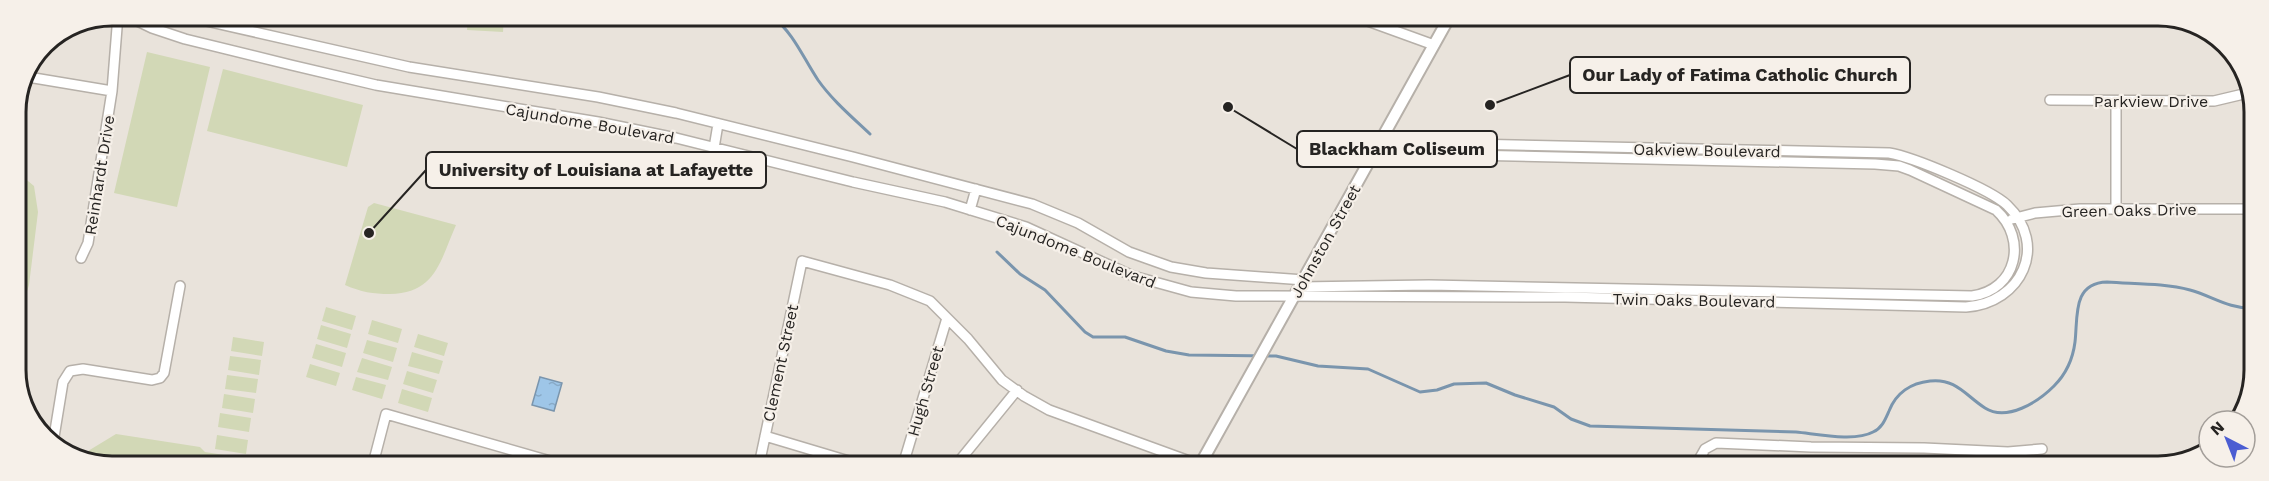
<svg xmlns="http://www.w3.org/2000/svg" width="2269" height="481" font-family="'Work Sans',sans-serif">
<defs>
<pattern id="water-ripples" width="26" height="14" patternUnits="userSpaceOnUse" patternTransform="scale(1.5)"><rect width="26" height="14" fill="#9ec6e8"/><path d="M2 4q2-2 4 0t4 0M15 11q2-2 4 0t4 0" fill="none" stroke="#88aac7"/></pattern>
</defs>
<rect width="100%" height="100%" fill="#e9e3db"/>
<path fill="#d2d8b6" d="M468 15H504L503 32 467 30Z
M147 52 210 67 177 207 114 193Z
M223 69 363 105 347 167 207 131Z
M16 171 34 186 38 212 29 285 17 324Z
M374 203 456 225C440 261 436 293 390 294 373 294 361 292 345 285L368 207Z
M326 307 356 316 352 330 322 321Z
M372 320 402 329 398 343 368 334Z
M321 325 351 334 347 348 317 339Z
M418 334 448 343 444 356 414 347Z
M233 337 264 342 262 356 231 351Z
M367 340 397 348 393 362 363 353Z
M316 344 346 353 342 367 312 358Z
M412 352 443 361 439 374 408 366Z
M230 356 261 360 259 375 228 370Z
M362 358 392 367 388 380 357 372Z
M310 364 340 373 336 386 306 377Z
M407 371 437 380 433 393 403 384Z
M227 375 258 379 256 393 225 389Z
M356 377 386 385 382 399 352 390Z
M402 389 432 398 428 412 398 403Z
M224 394 255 399 253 413 222 408Z
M220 413 251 418 249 432 218 427Z
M116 434 200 447 205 452 256 460 255 464H93L85 460 88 451Z
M217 435 248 440 246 454 215 449Z"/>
<path fill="url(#water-ripples)" stroke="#7a95ad" stroke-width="1.5" d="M540 377 562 383 554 411 532 405Z"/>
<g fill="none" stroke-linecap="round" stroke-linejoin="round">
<path stroke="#7a95ad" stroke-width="3" d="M772 16C795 35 802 56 818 80 832 100 852 117 870 134
M997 252 1020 274 1045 290 1085 332 1093 337H1125L1166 351 1189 355 1276 356 1318 366 1368 369 1420 392 1437 390 1454 384 1486 383 1515 395 1554 407 1571 419 1590 426 1796 432C1817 434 1855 442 1873 432 1882 428 1885 420 1889 411 1896 393 1911 383 1930 381 1956 378 1966 396 1985 408 2007 422 2038 402 2054 386 2066 374 2073 358 2075 342 2078 317 2072 283 2107 282 2134 284 2164 283 2190 290 2212 296 2229 309 2252 308"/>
<g stroke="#b6b0a9" stroke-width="12">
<path id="minor" d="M125 15 152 28 185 39 291 65 376 85 598 122 676 138 853 182 945 202 1026 227 1133 276 1191 292 1236 296 1565 297 1966 307C2022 303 2049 245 2007 205 1990 189 1913 157 1889 153L1379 142
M180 15 409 67 598 97 676 113 853 157 1032 204 1078 223 1129 252 1171 267 1206 273 1304 280
M1354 16 1434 45
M28 77 112 91
M2050 100 2214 101 2252 92
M714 148 718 124
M2116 208V101
M970 210 976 189
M2012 219 2035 213 2080 209H2252
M81 258 88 243 112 91 118 15
M1300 287 1429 285 1972 296C2017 290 2028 239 1996 210L1910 170 1899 166 1875 164 1374 153
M765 436 862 465
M53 443 63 382 70 371 83 369 152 380 160 378 164 373 180 286
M373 464 386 414 564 465
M759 465 802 261 890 285 930 301 968 339 1002 380 1024 396 1049 410 1200 465
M903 465 947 318
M956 465 1017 390
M1696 465 1705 449 1716 443 1811 447 1924 448 2008 452 2042 449"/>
</g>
<g stroke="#b6b0a9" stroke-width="14">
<path id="major" d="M1200 465 1450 16"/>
</g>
<use href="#minor" stroke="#fff" stroke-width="9"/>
<use href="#major" stroke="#fff" stroke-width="10"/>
</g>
<g text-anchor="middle" stroke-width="4.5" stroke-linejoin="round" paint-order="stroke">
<g font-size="16" fill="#262422" stroke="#f6f0e9">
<text x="2151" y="107">Parkview Drive</text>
<text transform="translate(590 123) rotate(10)" y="6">Cajundome Boulevard</text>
<text transform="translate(1707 150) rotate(1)" y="6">Oakview Boulevard</text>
<text transform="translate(99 175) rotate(-81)" y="6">Reinhardt Drive</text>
<text transform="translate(2129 210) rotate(-1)" y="6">Green Oaks Drive</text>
<text transform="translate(1325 241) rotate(-61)" y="6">Johnston Street</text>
<text transform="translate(1076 251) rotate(22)" y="6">Cajundome Boulevard</text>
<text transform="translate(1694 300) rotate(1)" y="6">Twin Oaks Boulevard</text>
<text transform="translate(780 363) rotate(-78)" y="6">Clement Street</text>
<text transform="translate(925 391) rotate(-74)" y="6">Hugh Street</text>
</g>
</g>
<path d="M0 0H2269V481H0ZM112 26H2158A86 86 0 0 1 2244 112V370A86 86 0 0 1 2158 456H112A86 86 0 0 1 26 370V112A86 86 0 0 1 112 26Z" fill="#f6f0e9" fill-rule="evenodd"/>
<path fill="none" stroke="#262422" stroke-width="3" d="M112 26H2158A86 86 0 0 1 2244 112V370A86 86 0 0 1 2158 456H112A86 86 0 0 1 26 370V112A86 86 0 0 1 112 26Z"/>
<path fill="none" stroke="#262422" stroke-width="2" d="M1490 105L1570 75M1228 107L1297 149M369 233L426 170"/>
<g fill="#262422" stroke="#f6f0e9" stroke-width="2">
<circle cx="1490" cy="105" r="6"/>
<circle cx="1228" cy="107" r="6"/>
<circle cx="369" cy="233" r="6"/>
</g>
<g fill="#f6f0e9" stroke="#262422" stroke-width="2">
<rect x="1570" y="57" width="340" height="36" rx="6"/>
<rect x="1297" y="131" width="200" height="36" rx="6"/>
<rect x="426" y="152" width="340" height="36" rx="6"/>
</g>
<g font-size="18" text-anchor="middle" font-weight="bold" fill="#262422">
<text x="1740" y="81">Our Lady of Fatima Catholic Church</text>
<text x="1397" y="155">Blackham Coliseum</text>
<text x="596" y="176">University of Louisiana at Lafayette</text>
</g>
<g transform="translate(2227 439) rotate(318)"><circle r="28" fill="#f6f0e9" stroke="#a39e99" stroke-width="1.5"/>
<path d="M0-4.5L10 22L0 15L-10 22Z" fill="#4b5dd2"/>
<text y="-9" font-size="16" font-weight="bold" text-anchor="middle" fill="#262422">N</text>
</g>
</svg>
